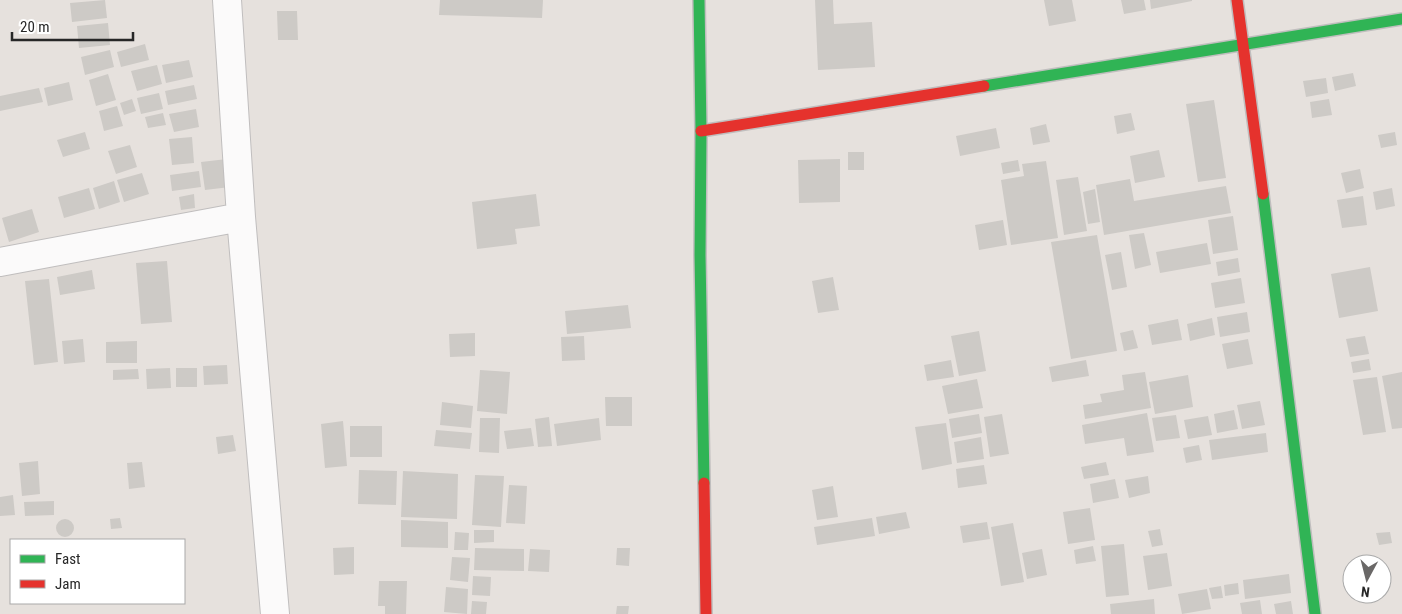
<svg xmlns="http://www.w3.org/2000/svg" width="1402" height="614" font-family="'Roboto Condensed',sans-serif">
<rect width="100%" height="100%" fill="#e6e1dd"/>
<path fill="#cdcac6" d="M105 0 107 18 72 22 70 3Z
M440 0H543L542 18 439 15Z
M815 0H833L834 24 872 22 875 67 818 70Z
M1044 0H1072L1076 21 1049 26Z
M1121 0H1144L1146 10 1124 14Z
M1150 0H1192V1L1151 9Z
M277 11H297L298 40H278Z
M108 23 110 45 79 48 77 26Z
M145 44 149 60 121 67 117 52Z
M110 50 114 67 85 75 81 57Z
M189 60 193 77 166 83 162 65Z
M157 65 162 84 137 91 131 71Z
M1353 73 1356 86 1335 91 1332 77Z
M108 74 116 100 96 106 89 80Z
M1326 78 1328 93 1306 97 1303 81Z
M69 82 73 100 48 106 44 88Z
M194 85 197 99 168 105 165 91Z
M39 88 43 102 0 111V96Z
M159 93 163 109 141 114 137 98Z
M132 99 136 111 124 115 120 103Z
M1329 99 1332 115 1312 118 1310 102Z
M1214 100 1226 178 1198 182 1186 104Z
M117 106 123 126 104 131 99 111Z
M196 109 199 127 174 132 169 114Z
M163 113 166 125 148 128 145 117Z
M1131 113 1135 130 1117 134 1114 116Z
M1046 124 1050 142 1033 145 1030 128Z
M996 128 1000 148 960 156 956 136Z
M85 132 90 149 63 157 57 140Z
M1395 132 1397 145 1381 148 1378 135Z
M192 137 194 163 172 165 169 139Z
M130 145 137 167 116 174 108 151Z
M1159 150 1165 177 1135 183 1130 156Z
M848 152H864V170H848Z
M227 159 230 187 205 190 201 162Z
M840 159V202L799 203 798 160Z
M1018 160 1020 171 1003 174 1001 163Z
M1046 161 1058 238 1011 245 1001 180 1024 176 1022 164Z
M1360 169 1364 188 1346 193 1341 173Z
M199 171 201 187 172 191 170 175Z
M142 173 149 194 124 202 117 180Z
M1078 177 1087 231 1064 235 1056 180Z
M1130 179 1134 201 1226 186 1231 213 1104 235 1096 185Z
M114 181 120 202 99 209 93 188Z
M89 188 95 209 64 218 58 197Z
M1392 188 1395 206 1376 210 1373 192Z
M1095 189 1100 222 1088 224 1083 192Z
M194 194 195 208 181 210 179 197Z
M536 194 540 226 515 229 517 244 477 249 472 202Z
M1363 196 1367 225 1342 228 1337 200Z
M32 209 39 232 9 242 2 218Z
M1233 216 1238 250 1213 254 1208 220Z
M1003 220 1007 245 979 250 975 225Z
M1144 233 1151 265 1135 269 1129 235Z
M1097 235 1117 351 1071 359 1051 242Z
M1207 243 1211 264 1160 273 1156 252Z
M1121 252 1127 287 1112 290 1105 255Z
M1238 258 1240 272 1218 276 1216 262Z
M167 261 172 322 141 324 136 263Z
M1370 267 1378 311 1339 318 1331 274Z
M92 270 95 289 60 295 57 277Z
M833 277 839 310 818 313 812 281Z
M1241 278 1245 303 1215 308 1211 283Z
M49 279 58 362 34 365 25 281Z
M628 305 631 328 567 334 565 311Z
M1247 312 1250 332 1220 337 1217 317Z
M1212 318 1215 335 1190 341 1187 324Z
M1178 319 1182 340 1152 345 1148 325Z
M1133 330 1138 348 1124 351 1120 333Z
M979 331 986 371 959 376 951 336Z
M475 333V356L450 357 449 334Z
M584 336 585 360 562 361 561 337Z
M1365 336 1369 354 1350 357 1346 339Z
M83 339 85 362 64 364 62 341Z
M1248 339 1253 364 1227 369 1222 344Z
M137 341V363H106V342Z
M1369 359 1371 370 1353 373 1351 362Z
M951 360 954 377 927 381 924 365Z
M1086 360 1089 376 1052 382 1049 367Z
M227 365 228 384 204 385 203 366Z
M170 368 171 388 147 389 146 369Z
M176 368H197V387H176Z
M138 369 139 379 113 380V370Z
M480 370 510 372 507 414 477 411Z
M1145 372 1151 408 1085 419 1083 405 1102 402 1100 394 1124 390 1122 375Z
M1402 372V428L1392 429 1382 376Z
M1188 375 1193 407 1155 414 1149 382Z
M1377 377 1386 432 1363 435 1353 380Z
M977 379 983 408 948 414 942 386Z
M605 397H632V426H606Z
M1260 401 1265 425 1242 429 1237 405Z
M442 402 473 406 471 428 440 425Z
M1234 410 1238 429 1217 433 1214 414Z
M1147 413 1154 452 1127 456 1124 438 1085 444 1082 425Z
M979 414 982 433 952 438 949 419Z
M1002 414 1009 454 990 457 984 417Z
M1176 415 1180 438 1156 441 1152 418Z
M1208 416 1212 435 1188 439 1184 420Z
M549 417 552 446 538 447 535 419Z
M480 418H500L499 453 479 452Z
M599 418 601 440 557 446 554 424Z
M343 421 347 466 325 468 321 424Z
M946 423 952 464 922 470 915 427Z
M350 426H382V457H350Z
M531 428 534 446 507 449 504 431Z
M436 430 472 433 470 449 434 446Z
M1266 433 1268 452 1212 460 1209 440Z
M233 435 236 451 218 454 216 437Z
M981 437 984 459 957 463 954 442Z
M1199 445 1202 460 1186 463 1183 448Z
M38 461 40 494 22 496 19 463Z
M142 462 145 487 129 489 127 463Z
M1106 462 1109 475 1084 479 1081 467Z
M984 465 987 484 958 488 956 469Z
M359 470 397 471 396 505 358 504Z
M403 471 458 474 457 519 401 517Z
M475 475 504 476 501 527 472 525Z
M1148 476 1150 493 1129 498 1125 480Z
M1115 479 1119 498 1093 503 1090 484Z
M509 485 527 486 525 524 506 523Z
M833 486 838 517 817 520 812 490Z
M13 495 15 515 0 516V497Z
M54 501V515L25 516 24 502Z
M1090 508 1095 540 1068 544 1063 512Z
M906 512 910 528 879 534 876 517Z
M120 518 122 528 111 529 110 519Z
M872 518 875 536 817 545 814 527Z
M56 528a9 9 0 1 1 18 0a9 9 0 1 1-18 0Z
M401 520 448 522V548L401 547Z
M987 522 990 539 963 543 960 526Z
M1013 523 1024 582 1001 586 991 527Z
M1160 529 1163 545 1152 547 1148 531Z
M474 530H494V542L474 543Z
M455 532 469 533 468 550H454Z
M1390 532 1392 543 1379 545 1376 533Z
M1124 544 1129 595 1106 597 1101 546Z
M1093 546 1096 561 1076 564 1074 550Z
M354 547V574L334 575 333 548Z
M475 548 524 549V571L474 570Z
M617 548H630L629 566 616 565Z
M530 549 550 550 549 572 528 571Z
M1042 549 1047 575 1027 579 1022 553Z
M1167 553 1172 586 1148 590 1143 556Z
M452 557 470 558 468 582 450 580Z
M1289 574 1291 593 1245 599 1243 580Z
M473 576 491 577 490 596 472 595Z
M379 581H407L406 614H385V606H378Z
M1238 583 1239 594 1225 596 1224 585Z
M1221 586 1223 598 1212 599 1209 588Z
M446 587 468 589 467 614 444 612Z
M1207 589 1211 609 1182 614 1178 594Z
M1154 599 1155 614H1111L1110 604Z
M1260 600 1262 614H1242L1240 603Z
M472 601 487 602 486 614H471Z
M1291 601 1293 614H1276L1274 604Z
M617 606H629L628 614H616Z"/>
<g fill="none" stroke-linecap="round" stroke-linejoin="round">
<g stroke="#c0bebe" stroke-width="30">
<path id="street" d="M227 0 241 217 275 614
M0 262 241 217"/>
</g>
<g stroke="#c0bebe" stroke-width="14">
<path id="fast" d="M699 0 701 131 700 255 704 483
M984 86 1402 19
M1263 194 1315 614"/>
</g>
<g stroke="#c0bebe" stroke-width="14">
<path id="jam" d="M1237 0 1263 194
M701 131 984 86
M704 483 706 614"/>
</g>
<use href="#street" stroke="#fbfafa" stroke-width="28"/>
<use href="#fast" stroke="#30b455" stroke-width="11"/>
<use href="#jam" stroke="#e5322d" stroke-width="11"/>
</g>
<rect x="10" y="539" width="175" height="65" fill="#ffffff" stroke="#a9a9a9"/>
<rect x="20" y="555" width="25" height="8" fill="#30b455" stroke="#a9a9a9"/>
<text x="55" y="564" font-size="15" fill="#272727">Fast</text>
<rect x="20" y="580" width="25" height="8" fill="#e5322d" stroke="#a9a9a9"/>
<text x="55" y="589" font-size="15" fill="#272727">Jam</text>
<g transform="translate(1367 579) rotate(187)"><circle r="24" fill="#ffffff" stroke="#a9a9a9"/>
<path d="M0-4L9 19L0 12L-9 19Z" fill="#6a6867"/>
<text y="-8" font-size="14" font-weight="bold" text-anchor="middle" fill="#272727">N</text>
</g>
<path d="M12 32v8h121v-8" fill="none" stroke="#272727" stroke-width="2.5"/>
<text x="20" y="32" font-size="15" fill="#272727" stroke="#ffffff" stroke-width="4" paint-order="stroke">20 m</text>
</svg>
